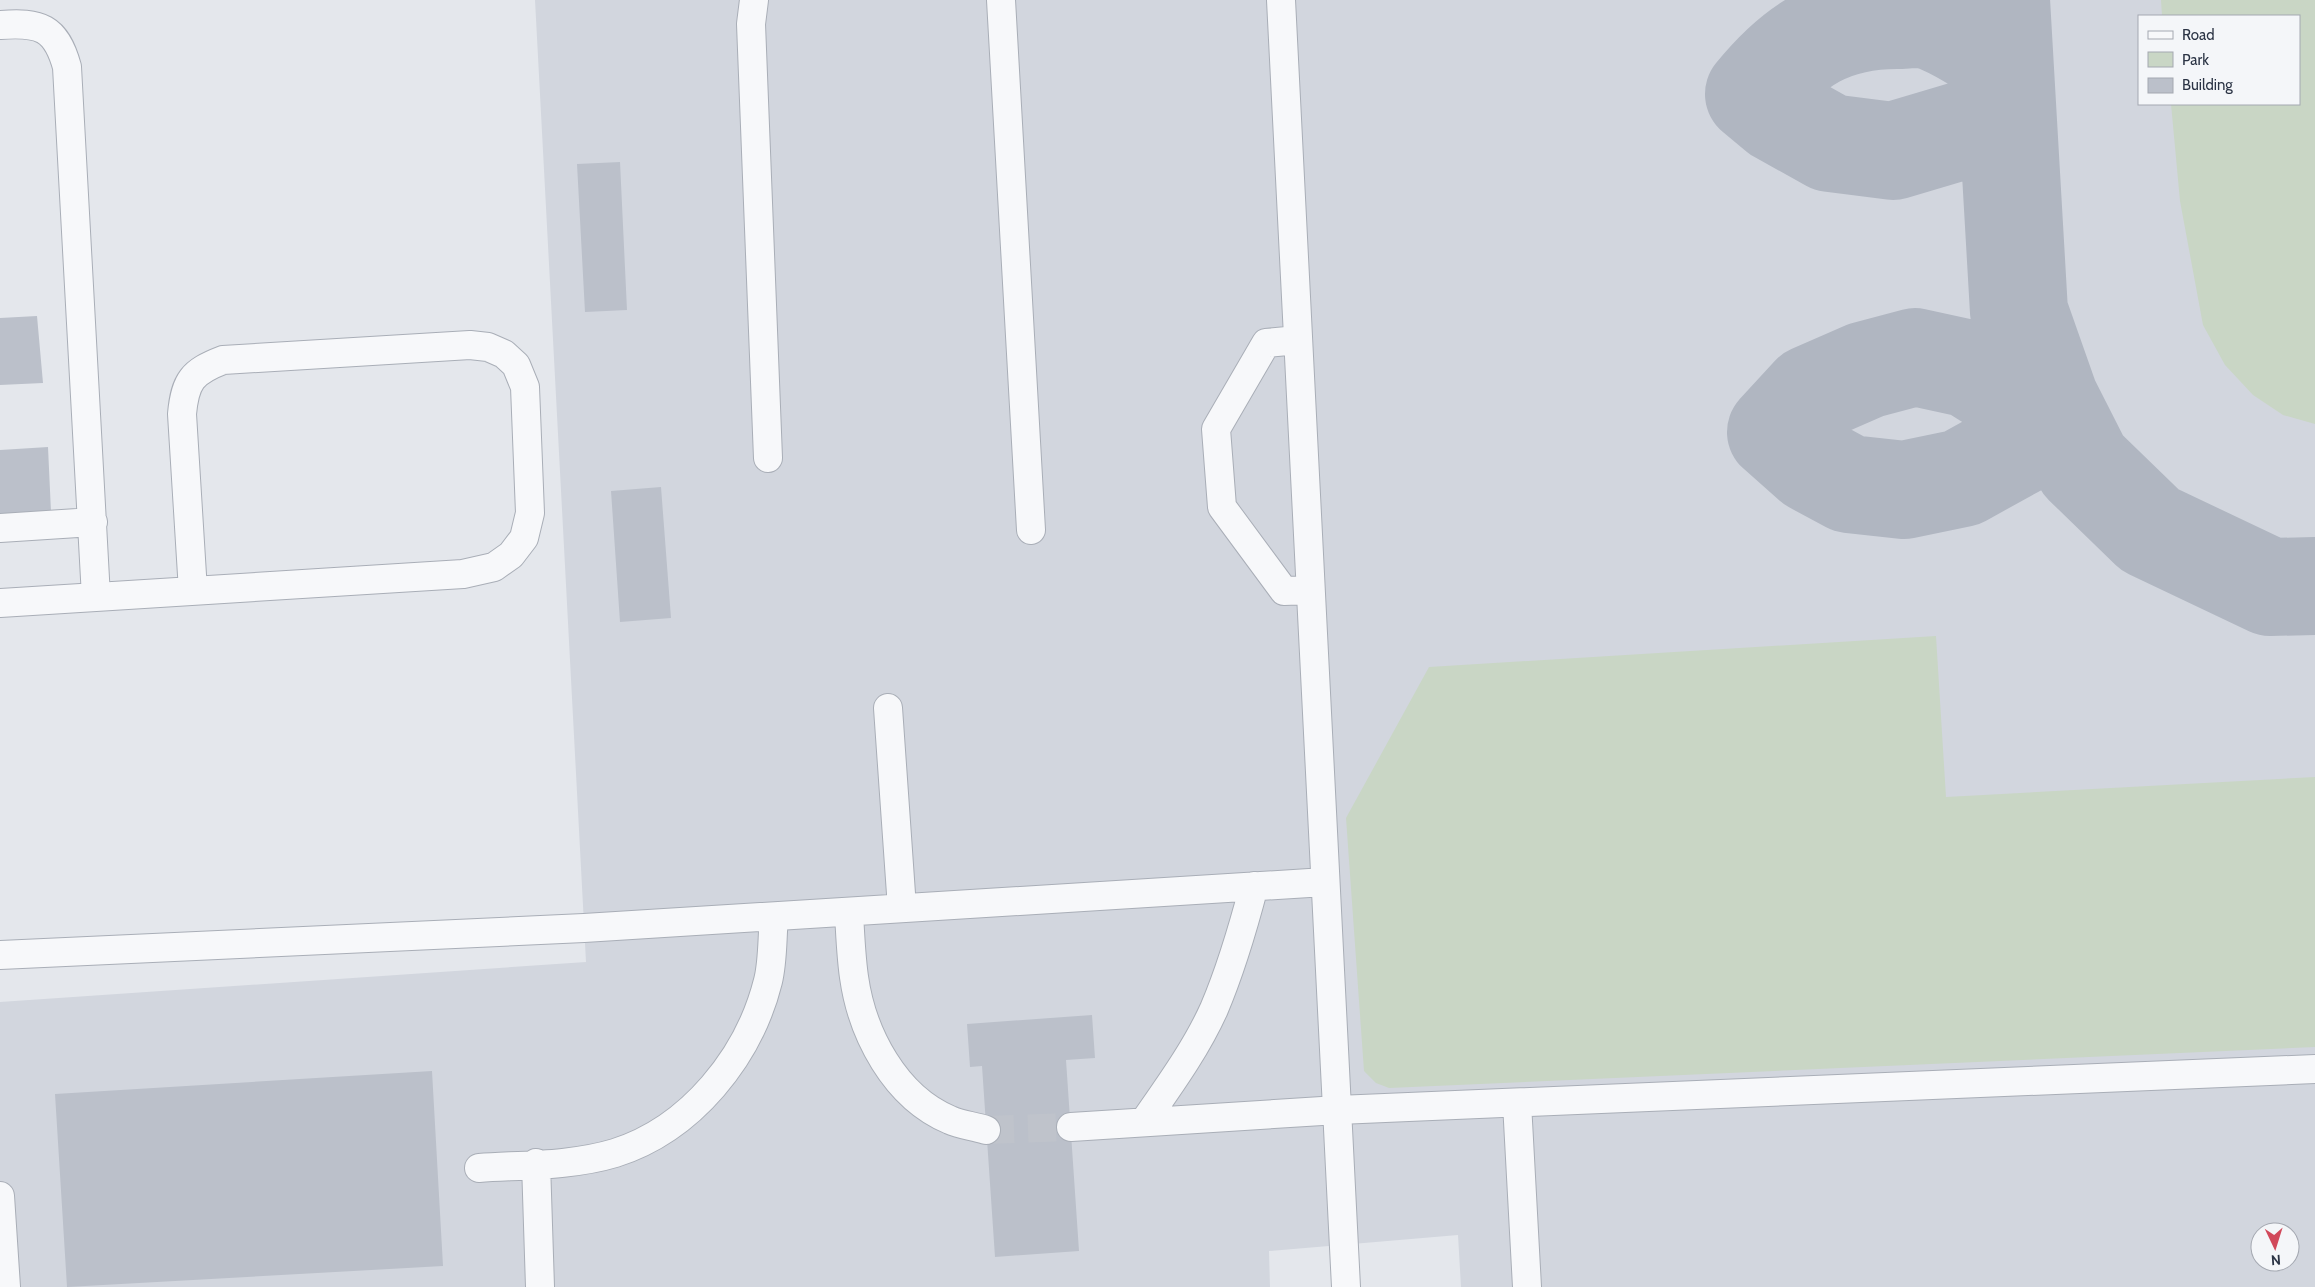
<svg xmlns="http://www.w3.org/2000/svg" width="2315" height="1287" font-family="Cabin,sans-serif">
<rect width="100%" height="100%" fill="#e4e7ec"/>
<path fill="#d2d6de" fill-rule="evenodd" d="M535 0H2315V1287H1461L1458 1235 1269 1251 1270 1287H0V1002L586 962ZM2139 16H2299V104H2139ZM2260 1232H2290V1262H2260Z"/>
<path fill="#c9d6c5" d="M2161 0H2315V424L2283 415 2253 395 2225 365 2203 325 2180 201 2171 104H2299V16H2162Z
M1936 636 1946 797 2315 777V1047L1389 1088 1376 1083 1364 1071 1346 818 1429 667Z"/>
<g fill="none" stroke-linecap="round" stroke-linejoin="round">
<path stroke="#b0b6c1" stroke-width="98" d="M2001 0 2019 312 2050 400 2083 465 2150 530 2270 587 2315 586
M2004 61C1985 49 1949 25 1927 20 1918 18 1906 20 1897 20 1832 20 1794 45 1754 94L1778 114 1830 143 1893 151 1967 129 2007 105
M2050 400 2020 446 1962 478 1904 490 1849 484 1812 464 1776 432 1811 394 1866 370 1915 357 1970 369 2064 428"/>
</g>
<path fill="#bbc0ca" d="M620 162 627 310 585 312 577 164Z
M37 316 43 383 0 385V318Z
M48 447 51 512 0 515V450Z
M661 487 671 618 620 622 611 491Z
M1092 1015 1095 1058 1066 1060 1079 1251 995 1257 982 1066 970 1067 967 1024Z
M432 1071 443 1266 67 1287 55 1094Z"/>
<g fill="none" stroke-linecap="round" stroke-linejoin="round">
<path stroke="#bfc3cb" stroke-width="28" stroke-dasharray="28 14" stroke-linecap="butt" d="M986 1130 1071 1127"/>
<g stroke="#a9aeb7" stroke-width="30">
<path id="minor" d="M754 0 751 24 768 458
M1001 0 1031 530
M1281 0 1346 1287
M0 25C40 22 56 27 67 67L96 597
M1298 340 1266 343 1216 429 1222 507 1284 591 1310 590
M0 528 93 522
M0 603 463 574 494 567 511 555 524 538 530 513 525 387 516 365 504 354 488 347 470 345 223 360C192 372 185 381 182 414L193 591
M888 708 902 908
M849 912C850 933 851 956 854 977 862 1034 895 1097 950 1120 961 1125 974 1126 986 1130
M0 955 584 928 1325 882
M1517 1103 1527 1287
M1144 1122C1169 1086 1196 1049 1214 1009 1231 969 1243 928 1254 886
M1071 1127 1338 1110 2315 1069
M536 1163 540 1287
M479 1168C523 1165 572 1166 615 1153 691 1129 749 1057 768 981 773 961 772 938 774 917
M0 1196 6 1287"/>
</g>
<use href="#minor" stroke="#f7f8fa" stroke-width="28"/>
</g>
<rect x="2138" y="15" width="162" height="90" fill="#f4f6f9" stroke="#a4a8b1"/>
<rect x="2148" y="31" width="25" height="8" fill="#f7f8fa" stroke="#a4a8b1"/>
<text x="2182" y="40" font-size="15" fill="#2b3445">Road</text>
<rect x="2148" y="52" width="25" height="15" fill="#c9d6c5" stroke="#a4a8b1"/>
<text x="2182" y="65" font-size="15" fill="#2b3445">Park</text>
<rect x="2148" y="78" width="25" height="15" fill="#bbc0ca" stroke="#a4a8b1"/>
<text x="2182" y="90" font-size="15" fill="#2b3445">Building</text>
<g transform="translate(2275 1247) rotate(176)"><circle r="24" fill="#f4f6f9" stroke="#a4a8b1"/>
<path d="M0-4L9 19L0 12L-9 19Z" fill="#d1495b"/>
<text y="-8" font-size="14" font-weight="bold" text-anchor="middle" fill="#2b3445">N</text>
</g>
</svg>
